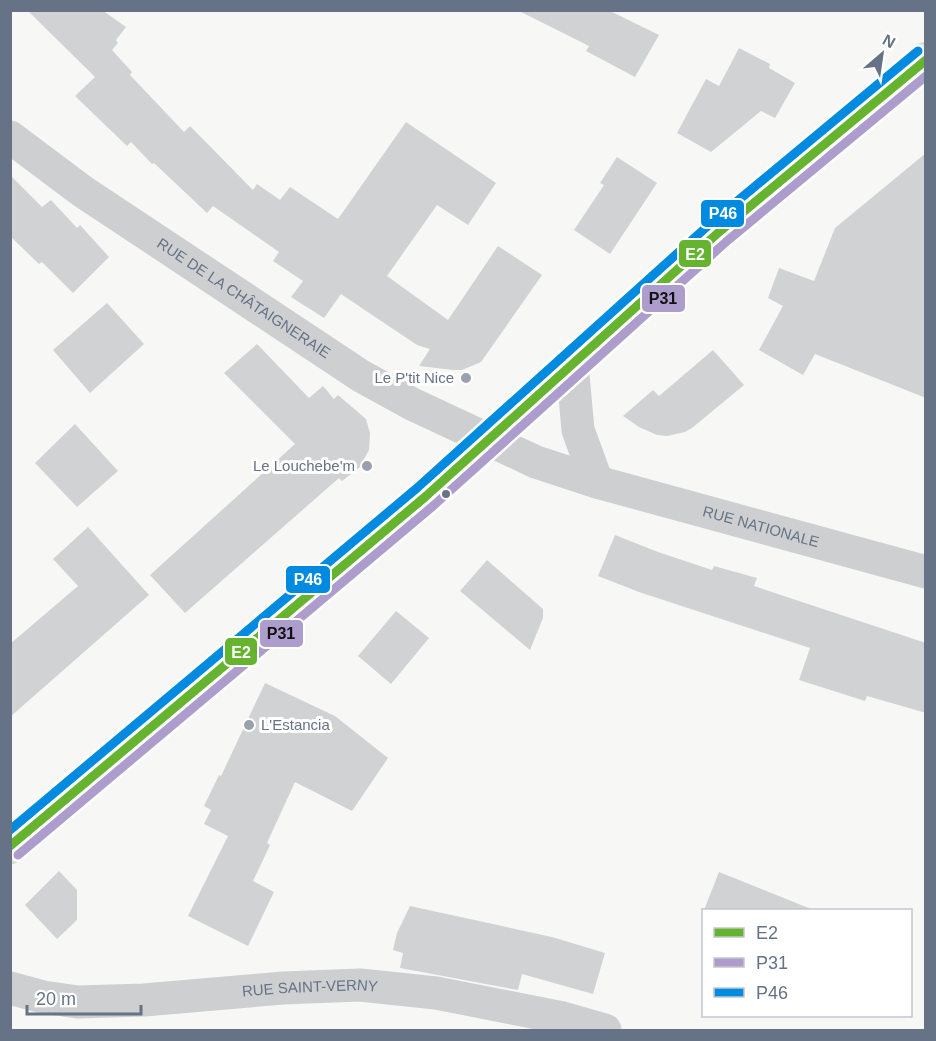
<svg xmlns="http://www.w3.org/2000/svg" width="936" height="1041" font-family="Arial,sans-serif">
<rect width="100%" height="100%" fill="#f7f7f6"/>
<path fill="#d1d2d3" d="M27 10H102L126 27 116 40 118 43 112 50 132 72 130 75 184 132 190 126 253 190 257 184 280 200 290 187 338 219 406 122 496 183 468 225 437 205 387 276 448 320 498 246 542 275 481 362 462 370H453L419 366 430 349 417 345 341 294 324 318 291 297 303 281 273 261 279 252 213 206 207 213 154 163 152 164 131 142 127 146 75 96 95 77Z
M517 10H608L659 35 635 77 586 51 589 46Z
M739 48 770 64 769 68 795 83 775 118 761 111 711 152 677 133 706 79 719 86Z
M926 153V398L815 354 803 375 759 350 783 306 768 298 779 268 814 281 835 228Z
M617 157 657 183 610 254 574 230 604 185 600 183Z
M10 175 42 207 51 200 77 228 80 225 109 257 73 293 42 262 39 264 10 236Z
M107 303 144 344 90 393 53 350Z
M257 344 309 398 323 386 334 399 338 395 366 419 370 433 369 450 359 468 342 481 339 478 185 613 150 575 295 444 224 373Z
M713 350 744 385 692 428 685 432 667 436 657 435 639 427 623 416 653 390 659 396Z
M75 424 118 471 77 507 35 463Z
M88 527 149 595 10 717V644L78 586 53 559Z
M615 535 658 552 712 570 714 566 757 578 754 586 926 643V713L867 696 865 701 799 680 810 648 639 592 598 576Z
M487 560 543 609V618L530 650 460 591Z
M396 611 429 638 391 684 358 656Z
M265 683 335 716 388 758 352 811 295 782 267 843 270 845 253 881 274 892 248 946 188 916 228 836 204 824 211 810 204 806 219 775 221 776Z
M59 871 77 890V920L57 939 25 905Z
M719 872 811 909V910H704Z
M410 906 552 937 605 953 593 994 522 974 518 990 400 968 403 953 393 950 397 933Z"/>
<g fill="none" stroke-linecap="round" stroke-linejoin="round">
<g stroke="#d4d5d5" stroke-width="36">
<path id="primary" d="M10 846 425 497 719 232 926 60"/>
</g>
<g stroke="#cecfd1" stroke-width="33">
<path id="s1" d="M10 137 82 191 361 376 412 404 536 462 597 482 926 572"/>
<path d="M572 364 578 430 597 482"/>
<path id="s2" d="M10 988 43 997 78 1002 144 1000 283 988 360 985 436 993 563 1018 605 1030"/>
</g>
<use href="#primary" stroke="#e1e2e2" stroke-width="33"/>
<g stroke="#fff" stroke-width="14">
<path id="bus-1" d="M10 846 425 497 719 232 926 60"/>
</g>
<g stroke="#fff" stroke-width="14">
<path id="bus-2" d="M18 855 433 506 727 241 926 76"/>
</g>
<g stroke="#fff" stroke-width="14">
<path id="bus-3" d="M10 830 417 488 711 223 918 51"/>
</g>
<use href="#bus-1" stroke="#65b32e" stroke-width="9"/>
<use href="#bus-2" stroke="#ac9dcc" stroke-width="9"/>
<use href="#bus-3" stroke="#008be0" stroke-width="9"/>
</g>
<g fill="#99a1ad" stroke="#fff" stroke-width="2">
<circle cx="466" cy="378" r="6"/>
<circle cx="367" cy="466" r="6"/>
<circle cx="249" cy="725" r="6"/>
</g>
<circle fill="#667386" stroke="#fff" stroke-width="2" cx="446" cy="494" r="5"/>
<g text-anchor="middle" stroke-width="6" stroke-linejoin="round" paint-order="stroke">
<g font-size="15" fill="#667386" stroke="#fff">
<text dy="5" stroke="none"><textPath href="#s1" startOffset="284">RUE DE LA CHÂTAIGNERAIE</textPath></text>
<text dy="5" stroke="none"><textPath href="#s1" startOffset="854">RUE NATIONALE</textPath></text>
<text dy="5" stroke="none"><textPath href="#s2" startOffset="302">RUE SAINT-VERNY</textPath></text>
</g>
<g font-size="15" fill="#667386" stroke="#fff" text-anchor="end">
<text x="454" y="383">Le P'tit Nice</text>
<text x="355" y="471">Le Louchebe'm</text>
<text x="261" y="730" text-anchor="start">L'Estancia</text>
</g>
</g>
<g stroke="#fff" stroke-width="2">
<rect x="700" y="199" width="45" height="29" rx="6" fill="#008be0"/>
<rect x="678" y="239" width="34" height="29" rx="6" fill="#65b32e"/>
<rect x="641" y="284" width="45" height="29" rx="6" fill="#ac9dcc"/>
<rect x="285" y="565" width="46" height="29" rx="6" fill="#008be0"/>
<rect x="259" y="619" width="45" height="29" rx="6" fill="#ac9dcc"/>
<rect x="224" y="637" width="34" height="29" rx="6" fill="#65b32e"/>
</g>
<g font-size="16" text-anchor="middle" font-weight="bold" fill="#fff">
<text x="723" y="219">P46</text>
<text x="695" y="260">E2</text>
<text x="308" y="585">P46</text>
<text x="241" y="658">E2</text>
</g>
<g font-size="16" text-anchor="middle" font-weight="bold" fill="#111">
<text x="663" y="304">P31</text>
<text x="281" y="639">P31</text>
</g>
<rect width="936" height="1041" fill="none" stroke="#667386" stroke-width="24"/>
<rect x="702" y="909" width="210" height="108" fill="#ffffff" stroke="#c2c7cf" stroke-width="1.5"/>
<rect x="714" y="928" width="30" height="9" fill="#65b32e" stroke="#c2c7cf" stroke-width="1.5"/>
<text x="756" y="939" font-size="18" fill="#667386">E2</text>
<rect x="714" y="958" width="30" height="9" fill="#ac9dcc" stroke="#c2c7cf" stroke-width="1.5"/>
<text x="756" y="969" font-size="18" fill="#667386">P31</text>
<rect x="714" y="988" width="30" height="9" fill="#008be0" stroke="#c2c7cf" stroke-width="1.5"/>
<text x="756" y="999" font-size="18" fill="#667386">P46</text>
<g transform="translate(882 54) rotate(29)" stroke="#ffffff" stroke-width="4.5" paint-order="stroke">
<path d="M0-4.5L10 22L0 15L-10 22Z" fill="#667386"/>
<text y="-9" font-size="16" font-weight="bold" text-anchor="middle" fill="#667386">N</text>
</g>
<path d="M27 1005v9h114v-9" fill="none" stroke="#667386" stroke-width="3"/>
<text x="36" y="1005" font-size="18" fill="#667386" stroke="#ffffff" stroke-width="4.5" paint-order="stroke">20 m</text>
</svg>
